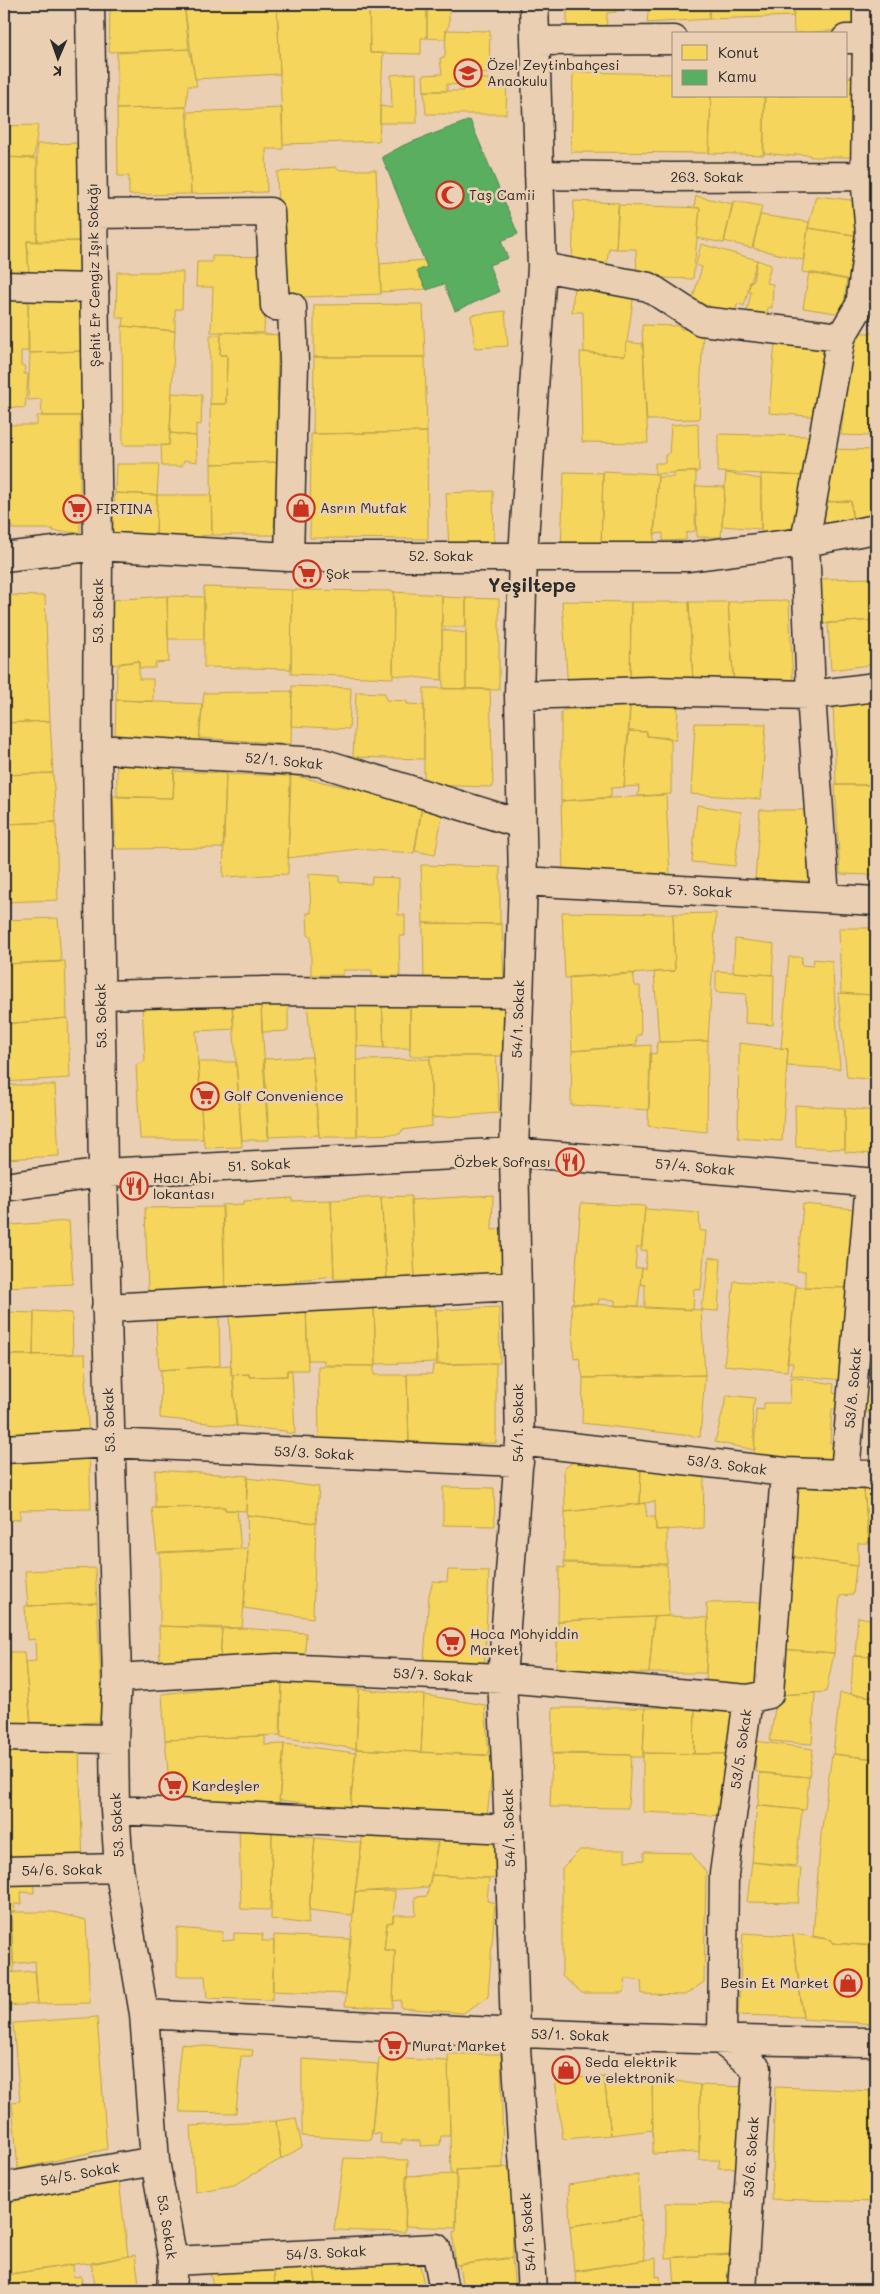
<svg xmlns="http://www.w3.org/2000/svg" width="880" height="2294" font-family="Mali,sans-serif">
<rect width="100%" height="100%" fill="#ebcfb2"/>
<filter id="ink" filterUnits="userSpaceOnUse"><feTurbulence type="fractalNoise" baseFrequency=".02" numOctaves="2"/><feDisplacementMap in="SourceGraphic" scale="10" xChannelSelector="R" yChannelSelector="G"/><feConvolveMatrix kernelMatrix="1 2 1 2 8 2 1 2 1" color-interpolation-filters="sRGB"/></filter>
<g filter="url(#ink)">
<path fill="#f6d55c" stroke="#b9a24d" d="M110 4H184L189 49 109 52Z
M184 4H277L280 74 195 79Z
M277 4H369L370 53H383L379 141 283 144Z
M369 4H427V38H421V54L370 53Z
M427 4H449V25L446 30 445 39 427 38Z
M567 4H615L616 12 607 13 606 37 567 35Z
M649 4H710L709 19 647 23Z
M710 4H793L794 16 709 19Z
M793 4H860L864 29 794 33Z
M446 30 490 31 489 73 475 74V78L464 85 447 84V91H424L423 75 442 74 440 58 445 57Z
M189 49 197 86H188L186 107 117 109V53Z
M573 72 674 74V96H711L709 153 571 152Z
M416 73 417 123H380V106L392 108 391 75Z
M847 77 858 78 857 157H810V155L795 154 794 156 763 153 765 96H846Z
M475 78 507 81 506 114H426L424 91H463L464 85Z
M711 96H764V155L709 153Z
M186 107 191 194 129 195V176H118L117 109Z
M282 108 283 149H266L267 192 191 194 188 112Z
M38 125 34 158 4 157V126Z
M82 143 85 241 37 242V144Z
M4 157 38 159 37 242 27 241 29 276H4Z
M336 167 338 170H376L381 294 280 298 277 172Z
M696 196 733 204 724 243 697 238 700 208 694 207Z
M816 196 860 201 855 235 808 228Z
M574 201 619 203 616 249 609 248 606 267 572 264Z
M733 201 762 206 752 248 724 241Z
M618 205 700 208 693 279 637 277 636 249H616Z
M760 215 809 222 803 260 753 248Z
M808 228 858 236 849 280 802 272Z
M27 241H85L86 275 29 276Z
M701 244 757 260 744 306 738 303 734 314 711 309 710 306 692 301 702 267 696 265Z
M212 256 267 257 264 333 211 332 213 287H196L197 262H212Z
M424 260 427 267 417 271 426 289 381 292 380 264Z
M757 260 771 265 766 283 773 284 772 308 768 307 767 320 746 316 751 292 748 291 750 281H753Z
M117 272H183L182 309H175V331L123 326 124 318H116Z
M809 272 847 279 843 314 803 308Z
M574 284 634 294 625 356 584 352 583 312H572Z
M28 293 29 351H21V366H25L24 374H28L25 408 4 407V294Z
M28 293 87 295 82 351 28 353Z
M423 304 425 357H314V305Z
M505 311 508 346 475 348 471 315Z
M642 325 681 326V329L703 330 699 419 646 420Z
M122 326 175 331 169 445H123Z
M221 332 281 335V353H278L277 401H280L279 418H276V434H279L278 462 211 464 210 404H226L227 355H220Z
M856 333H876V436L841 435 851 334Z
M210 335H221L220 355H227L226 404H210Z
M775 341 828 349 822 417 769 413Z
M626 342 643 344 648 443 582 442 580 352 625 356Z
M82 351 83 416H42L41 399 28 400 30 353Z
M314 357H425L427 432 313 434Z
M172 393 202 395 201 425 196 424V436L170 433Z
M37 416H80V533L53 531V529H12V526L4 525V425H37Z
M698 423 699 471 655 474V463H665V455L669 454 671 425Z
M427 432 428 539 310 538 311 434Z
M170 433 196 436 197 462 184 460 182 466H162L161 446 169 445Z
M718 434 809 436 808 476 718 472Z
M828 449 876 450V523L853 528 851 501 824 502Z
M277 462 274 527H276V535H212L211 464Z
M116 464H159L157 495 115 493Z
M603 471 658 474 654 546 601 551Z
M564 472 603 473 601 547 561 549Z
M675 472H696L695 531 686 533V540L663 541V533L654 534 658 477H674Z
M726 473 761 479V529L722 526Z
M761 474 808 476 803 530 761 536Z
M695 486 725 487 721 537H697Z
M493 491 494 547 449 548 446 493Z
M115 493 157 495 156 539 112 537Z
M157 495H211L212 535 201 536 200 546 156 539Z
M851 501 853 528 824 530V502Z
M876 578V620L820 624V579Z
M204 587 292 590 291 669 204 667Z
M292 590 394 591 393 678 291 674Z
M394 592 442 595V680L393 675Z
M4 595 45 596 50 721 4 723Z
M167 596 169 662 155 663V668H139V661L113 665 112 650 109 649 110 600Z
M167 596 204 597V639H168Z
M442 597 466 598V627H442Z
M466 598 499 599V690L466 689Z
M562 601 631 602 630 690H568Z
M789 601 793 686 734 687 728 602Z
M631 602H689L693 683 630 687Z
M689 602H728L734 687 693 683Z
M876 620V664L831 670 828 623Z
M442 630 466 633V689H443Z
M139 661V679H153V701L116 700 117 669 121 663Z
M292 686 351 688 349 729 291 726Z
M424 688 490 689 493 787 424 785Z
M292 691 291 744 199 738 204 693Z
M356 692 385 693 386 700 407 701V704L424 705V759L353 757Z
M876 698V785H836L833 700Z
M116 700 202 704 199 743 115 741Z
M630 706 624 787 611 788V797L561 801V712L563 710Z
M630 706H678L676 740 647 736V732L629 731Z
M50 721 53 773 4 775V723Z
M695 723 766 724 761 799 691 794Z
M629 731 647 732V736L671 738V794L638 796 639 786 624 787Z
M117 765 175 767 173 798 117 797Z
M174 771 226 773 223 848 116 849 113 796 173 798Z
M53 773 56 822 4 824V775Z
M226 774 290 776 288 874 223 877Z
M291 775 422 804 414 853 358 849 288 858Z
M835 785H876V875L840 874Z
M666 795 670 877 563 871 561 801Z
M697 805 741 812 735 866 692 862Z
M422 808 443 810 435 855 415 851Z
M760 810H810L812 881 755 880Z
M56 822 58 900 4 902V824Z
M421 865 500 867V924L423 923Z
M309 874 339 876V882L371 884 372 877 399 878 398 915H405V936H399L400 976H372V970H343V975H311V936H308L307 913H311Z
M562 912 673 914 675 971 565 978Z
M716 913 708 1041 659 1042 654 972 675 971 673 914Z
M58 918 61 962 4 964V920Z
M423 923 502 924 504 983 424 982Z
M839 928H876V991H871V995L841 993Z
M735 939 774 944 772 975 733 972Z
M789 957H802L801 965 813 966 814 959 832 961 840 1069 787 1066 788 1049 781 1048Z
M65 961 67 1018 4 1024V964Z
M716 971 774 975 773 1025 745 1023 746 994 716 992Z
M633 973 635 986H640L641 1035H637L636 1045 572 1051 569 977Z
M838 993 876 995V1080L847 1077Z
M382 999H410V1048H384Z
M382 999 384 1048 357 1046 356 1001Z
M410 999H504L506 1056H410Z
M307 1001H356L357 1137H319Z
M232 1002 234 1029 196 1031 203 1139H140L136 1065 145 1061 142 1006Z
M288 1003V1031L262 1032 261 1005Z
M261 1005 269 1140H242L232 1008Z
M68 1018 70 1078 4 1082V1024Z
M708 1041 707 1132 648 1126 650 1053 656 1054 657 1042Z
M739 1043 788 1049 782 1141 738 1138Z
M651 1045 649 1110 571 1105 572 1051Z
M430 1056H496L499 1113 432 1118Z
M312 1057 319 1135 268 1137 263 1059Z
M430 1059 432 1126 402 1130 400 1134 357 1135V1060Z
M198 1062H236L242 1147 206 1148 203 1139Z
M4 1085H55L59 1156 4 1159Z
M795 1105 845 1108V1149L796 1147Z
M845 1108 876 1111V1154L845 1152Z
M493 1195 492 1230 503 1229 502 1276 415 1279 411 1200Z
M411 1196 415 1277 387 1280 381 1197Z
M381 1197 387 1279H334L331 1200Z
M292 1198V1201L331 1200 334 1276 296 1280 295 1289 225 1291 222 1205 244 1204V1201Z
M581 1203 645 1206 642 1247H637L635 1268H642L638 1306H615V1300L599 1299 598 1304H573Z
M803 1204 854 1209 853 1288 805 1287V1271H797Z
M223 1207 225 1290 148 1292 145 1208Z
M645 1209 699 1213 700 1231H706L701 1290 694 1289 693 1310 645 1308V1285L640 1284 642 1268 645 1269 647 1250 641 1251Z
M69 1221 73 1284 4 1287V1228L10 1227 11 1225Z
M876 1243V1329L867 1328Z
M709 1257 721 1259 718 1311 701 1310 702 1300H704Z
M734 1281 796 1285 787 1371 724 1365Z
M796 1287 853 1288 843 1380 791 1375 793 1363H787Z
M571 1303 701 1310 705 1375 583 1378 579 1358 574 1359Z
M306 1306 308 1370H287V1376L249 1377V1374L231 1375 229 1309Z
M435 1306 438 1362 376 1364 374 1307Z
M332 1307 374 1309 376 1366 324 1365V1360H308L306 1308Z
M499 1307 500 1363 437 1364 436 1310Z
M34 1311 72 1313 73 1354 33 1355Z
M8 1312 34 1313 33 1355H6Z
M219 1316 220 1366 159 1370 156 1320Z
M85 1354 86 1380H85L89 1436 4 1441V1355Z
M496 1363V1443L409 1445 407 1374H432L433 1365Z
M231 1365 237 1426 160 1418 161 1370Z
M318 1366H374V1375H407L409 1443H319Z
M287 1370 292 1371 295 1434 286 1433V1431L236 1426 233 1375 249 1374V1377L287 1376Z
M705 1375 700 1437 582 1423 583 1378Z
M791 1377 834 1384 833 1393 838 1394V1409H832L830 1443 836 1442 835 1463 754 1458 756 1409 764 1410V1403H790Z
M866 1388H876V1412H865Z
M727 1395 755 1398 752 1410 755 1450 715 1442Z
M89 1451 91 1509 20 1510V1519L4 1521V1456Z
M584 1454 641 1462 640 1504 565 1512 564 1469Z
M641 1465 683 1471 704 1478 703 1528 656 1530 655 1501 640 1504Z
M155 1470 248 1476 246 1511 225 1510V1507L155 1508Z
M247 1478 319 1487 316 1523 247 1515 246 1511Z
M443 1487 494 1488 495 1526 443 1525Z
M793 1487 864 1490 869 1543H858V1566L787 1556Z
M864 1490H876V1543H869Z
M645 1503 647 1517H655L656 1530 667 1529V1564L564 1562 565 1512Z
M225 1507V1510H237L241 1549 157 1553 152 1508Z
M247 1515 316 1523 313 1618 244 1608 248 1550 242 1628 160 1626V1552L248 1548Z
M4 1530 8 1584 4 1585Z
M787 1556 856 1566 853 1595 840 1596 834 1653 779 1649Z
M564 1563 667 1565 669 1616 558 1621 559 1567 565 1568Z
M95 1568 97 1603 28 1606 25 1571Z
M448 1570 489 1571 484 1673 423 1672 429 1595 433 1581 447 1582Z
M768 1602 763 1688 707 1685 706 1673 708 1618 706 1603Z
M97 1603 103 1722 31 1723 25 1662 36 1661 35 1639 27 1640 25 1606Z
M876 1609V1657L855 1656 858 1617 875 1620Z
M4 1616 10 1652V1661H4Z
M669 1616 708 1618 706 1673H649L654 1617Z
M654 1617 649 1673H556L558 1621Z
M159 1626 222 1629 220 1660 160 1666Z
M242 1628 306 1633 305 1654 300 1655 301 1663 220 1660 222 1629Z
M779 1649 834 1653 826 1692 777 1695Z
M10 1652H24L31 1724H4V1661H10Z
M853 1656 876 1657V1697L851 1694Z
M282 1680 359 1689 356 1749 281 1737Z
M282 1680 280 1735 165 1740 162 1694Z
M359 1689 424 1695 421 1752 356 1749Z
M815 1693 812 1744 770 1741 777 1695Z
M840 1693 876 1697V1759L833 1754Z
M424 1695 485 1705 489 1755 421 1752Z
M695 1707 694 1754 643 1753 645 1708Z
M695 1707H739L733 1754H694Z
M553 1708H645L643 1757H631V1755L552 1754Z
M265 1736V1745L284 1744 279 1803H171L165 1740Z
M755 1741 813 1749 809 1777 756 1772Z
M284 1744 356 1753 350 1808 279 1800Z
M356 1749 494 1756 486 1824 350 1808Z
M79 1751 83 1865 4 1863V1752Z
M561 1753 631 1755 628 1808 550 1807 552 1754Z
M643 1753 733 1754 726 1816 643 1812Z
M832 1754 876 1759V1946L832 1943V1940L813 1936 821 1835Z
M760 1773 809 1777 806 1810 758 1806Z
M757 1805 802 1810 796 1866 752 1862Z
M239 1823 272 1831 270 1910 241 1909Z
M272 1831 315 1838 308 1924 271 1919Z
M363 1833 438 1843 429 1887 355 1892Z
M439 1836 505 1843 501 1879 431 1875Z
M315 1838 362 1843 352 1915 309 1910Z
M580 1850H625V1861L644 1860V1852L691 1853 706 1872 704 1982 685 1995 642 1994 641 1981 632 1979H624L625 1989 622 1993H582L562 1976V1868Z
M752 1862 801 1868 798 1903 747 1902Z
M33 1875 34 1893 21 1892 22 1904H14L15 1911 11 1912 12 1937 4 1938V1878Z
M431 1875 489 1878 487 1901 495 1903 488 1997 463 2013 401 2008V2000L393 2001 395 1950H384L387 1923 393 1922V1915H416L415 1897 427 1896Z
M395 1891 393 1922 387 1923 384 1950H395L393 2008 345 2006 355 1892Z
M11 1912H53L86 1920 90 2003 38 2004 35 1961 13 1964Z
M177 1928 223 1932 222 1941 234 1940V1933L263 1934 262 1941H274L272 2000 207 1998 205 1976H177Z
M743 1933 793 1936 803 2017 738 2015Z
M793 1934 832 1940V1943L876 1946V2024L803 2019Z
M274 1935 350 1939 346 1994 273 1991Z
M12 1937 14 1972H4V1938Z
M35 1971 38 2004 4 2006V1973Z
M4 2012 6 2049H4Z
M97 2017 107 2149 18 2169 12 2102 20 2101 13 2023Z
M181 2044 253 2050 252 2056H241L236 2113 180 2112 178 2070Z
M448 2054H501L503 2168 456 2170 457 2174H451Z
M379 2058 448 2061 450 2136H441L440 2145 420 2146V2141L402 2140 401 2144 380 2143 381 2134 372 2133Z
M302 2059 378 2064 371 2140 302 2136Z
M604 2077 611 2135 563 2139 555 2078Z
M604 2077H652L653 2130 611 2135Z
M652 2077 700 2085 699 2152 653 2154Z
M700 2085 745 2087 741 2168H718L720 2160H699Z
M775 2087 876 2091V2202L771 2199Z
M296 2118 302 2147 281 2159 276 2121Z
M276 2121 281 2159 234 2185 195 2192 191 2126Z
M344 2158 408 2160 405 2232 334 2230Z
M511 2167 513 2258 455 2265 453 2232 456 2231V2170Z
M457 2174 456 2228 405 2226 406 2176Z
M638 2175 640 2216 570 2226 568 2185Z
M119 2181 128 2256 92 2264 82 2263 4 2275V2203Z
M666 2203 734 2204 732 2254 666 2258Z
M640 2216 645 2260 574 2271 570 2226Z
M732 2254 731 2290H675L673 2257Z
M135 2255 140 2290H96L91 2263Z
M505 2258H512L515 2290H463L459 2265Z
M656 2258V2277L660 2276 661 2290H577L575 2272Z
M413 2263 414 2266 420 2265 425 2290H317L314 2268Z
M72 2265 73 2277 81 2276 83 2290H4V2275Z
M274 2268H314L317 2290H275Z
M274 2268 275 2290H214L210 2272Z"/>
<path fill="#5aae61" stroke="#4c8751" d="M470 120 518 234 501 241 508 258 489 265 499 292 455 311 444 284 427 290 417 271 427 267 382 157 404 145Z"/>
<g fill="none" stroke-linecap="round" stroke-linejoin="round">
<g stroke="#2b2b2b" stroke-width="31">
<path id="street" d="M90 4 98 546 97 749 103 1173 117 1678 114 1739 115 1810 119 1868 144 2014 155 2161 173 2261 171 2290
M846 39H867V4
M535 41 674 40
M539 175 671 177 876 176
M93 214 270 212 275 306 292 307 294 363 289 557
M542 267 649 287 701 321 841 337
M4 286 95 288
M4 557 98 546 289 557H687L805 542 876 529
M519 695 649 691 811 695 876 687
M97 749 319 762 521 824
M523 881 876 901
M825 898 811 695 805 542 841 337 860 305 870 234 865 176 867 39
M101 995 265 991 519 993
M4 1187 103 1173 514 1152 876 1183
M106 1308 517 1286
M520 1441 785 1472 876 1475
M4 1449 110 1443 519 1462
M845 1473 870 1182
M117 1678 277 1668 502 1678 748 1699
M4 1737 114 1739
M115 1810 509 1829
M4 1871 119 1868
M144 2014C388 2027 632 2041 876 2042
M4 2187 155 2161
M173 2261 436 2248 444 2290
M532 2290 515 2033 509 1829 502 1678 520 1441 514 1152 523 881 519 695 523 555 542 267 534 4
M742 2290 757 2069 722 2041 724 1874 748 1699 769 1694 785 1472"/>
</g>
<use href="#street" stroke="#ebcfb2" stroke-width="28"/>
</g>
</g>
<defs>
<g id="school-ring" transform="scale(1.4375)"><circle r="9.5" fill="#ebcfb2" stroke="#c8321e" stroke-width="1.5"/><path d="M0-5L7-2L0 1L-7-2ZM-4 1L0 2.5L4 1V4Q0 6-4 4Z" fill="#c8321e"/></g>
<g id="mosque-ring" transform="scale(1.4375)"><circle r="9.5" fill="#ebcfb2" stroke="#c8321e" stroke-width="1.5"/><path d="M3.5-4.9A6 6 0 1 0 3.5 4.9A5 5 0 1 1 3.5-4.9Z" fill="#c8321e"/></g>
<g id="shop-ring" transform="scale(1.4375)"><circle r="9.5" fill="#ebcfb2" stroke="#c8321e" stroke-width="1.5"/><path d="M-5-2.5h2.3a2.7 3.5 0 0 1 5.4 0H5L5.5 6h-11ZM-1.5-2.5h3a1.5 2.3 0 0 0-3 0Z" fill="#c8321e"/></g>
<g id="supermarket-ring" transform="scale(1.4375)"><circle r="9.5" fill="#ebcfb2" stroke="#c8321e" stroke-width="1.5"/><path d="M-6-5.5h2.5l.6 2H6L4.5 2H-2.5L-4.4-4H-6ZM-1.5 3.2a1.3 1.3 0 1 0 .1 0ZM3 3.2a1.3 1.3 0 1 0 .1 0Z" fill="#c8321e"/></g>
<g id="restaurant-ring" transform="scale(1.4375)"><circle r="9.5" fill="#ebcfb2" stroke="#c8321e" stroke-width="1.5"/><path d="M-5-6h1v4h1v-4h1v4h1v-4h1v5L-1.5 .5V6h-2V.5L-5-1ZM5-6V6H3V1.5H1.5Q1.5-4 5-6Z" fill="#c8321e"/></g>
</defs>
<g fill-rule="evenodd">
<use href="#school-ring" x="468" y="73"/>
<use href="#mosque-ring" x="450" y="195"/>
<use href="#shop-ring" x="301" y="508"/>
<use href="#supermarket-ring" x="77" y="509"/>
<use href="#supermarket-ring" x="307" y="574"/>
<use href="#supermarket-ring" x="205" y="1096"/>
<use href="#restaurant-ring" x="570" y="1162"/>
<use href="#restaurant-ring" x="134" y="1186"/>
<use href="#supermarket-ring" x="451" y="1642"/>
<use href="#supermarket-ring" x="173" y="1786"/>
<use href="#shop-ring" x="848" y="1983"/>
<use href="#supermarket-ring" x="393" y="2046"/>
<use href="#shop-ring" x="566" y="2070"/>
</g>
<g text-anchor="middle" stroke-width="5" stroke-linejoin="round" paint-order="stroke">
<g font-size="14" fill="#2b2b2b" stroke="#ebcfb2" text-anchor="start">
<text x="487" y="70">Özel Zeytinbahçesi<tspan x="487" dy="16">Anaokulu</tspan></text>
<text x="469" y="200">Taş Camii</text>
<text x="320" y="513">Asrın Mutfak</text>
<text x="96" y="514">FIRTINA</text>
<text x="326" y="579">Şok</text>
<text x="224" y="1101">Golf Convenience</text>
<text x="551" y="1167" text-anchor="end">Özbek Sofrası</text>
<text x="153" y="1183">Hacı Abi<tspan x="153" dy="16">lokantası</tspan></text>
<text x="470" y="1639">Hoca Mohyiddin<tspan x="470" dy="16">Market</tspan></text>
<text x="192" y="1791">Kardeşler</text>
<text x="829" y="1988" text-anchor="end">Besin Et Market</text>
<text x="412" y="2051">Murat Market</text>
<text x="585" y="2067">Seda elektrik<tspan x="585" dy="16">ve elektronik</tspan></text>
</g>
<g font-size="14" fill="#2b2b2b" stroke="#ebcfb2">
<text x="707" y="182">263. Sokak</text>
<text transform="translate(94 275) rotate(-91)" y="5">Şehit Er Cengiz Işık Sokağı</text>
<text x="441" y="561">52. Sokak</text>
<text transform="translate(98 611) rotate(-90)" y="5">53. Sokak</text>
<text transform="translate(284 761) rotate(5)" y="5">52/1. Sokak</text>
<text transform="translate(700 891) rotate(3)" y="5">57. Sokak</text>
<text transform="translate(101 1016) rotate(-91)" y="5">53. Sokak</text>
<text transform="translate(518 1019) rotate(-88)" y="5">54/1. Sokak</text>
<text transform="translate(259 1165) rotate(-3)" y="5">51. Sokak</text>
<text transform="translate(695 1167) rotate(5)" y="5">57/4. Sokak</text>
<text transform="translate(853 1388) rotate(-85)" y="5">53/8. Sokak</text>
<text transform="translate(109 1420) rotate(-92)" y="5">53. Sokak</text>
<text transform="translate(518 1423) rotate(-90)" y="5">54/1. Sokak</text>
<text transform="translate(314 1453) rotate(3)" y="5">53/3. Sokak</text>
<text transform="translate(727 1465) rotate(7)" y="5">53/3. Sokak</text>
<text transform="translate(433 1675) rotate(3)" y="5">53/7. Sokak</text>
<text transform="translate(741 1749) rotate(-82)" y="5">53/5. Sokak</text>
<text transform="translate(117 1825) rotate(-93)" y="5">53. Sokak</text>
<text transform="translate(509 1828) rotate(-92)" y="5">54/1. Sokak</text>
<text transform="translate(62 1870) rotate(-1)" y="5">54/6. Sokak</text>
<text transform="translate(570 2035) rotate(2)" y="5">53/1. Sokak</text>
<text transform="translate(751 2157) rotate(-86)" y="5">53/6. Sokak</text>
<text transform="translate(80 2174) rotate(-10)" y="5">54/5. Sokak</text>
<text transform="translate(167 2227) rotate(81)" y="5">53. Sokak</text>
<text transform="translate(528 2232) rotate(-94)" y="5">54/1. Sokak</text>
<text transform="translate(326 2253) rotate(-3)" y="5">54/3. Sokak</text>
</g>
<g font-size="19" font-weight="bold" fill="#2b2b2b" stroke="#ebcfb2">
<text x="532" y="592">Yeşiltepe</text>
</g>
</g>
<rect width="880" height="2294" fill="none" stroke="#ebcfb2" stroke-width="20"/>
<rect x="10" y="10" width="860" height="2274" fill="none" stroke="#2b2b2b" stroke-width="2" filter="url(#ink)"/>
<rect x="672" y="32" width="175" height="65" fill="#ebcfb2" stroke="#9e8d7c"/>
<rect x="682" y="45" width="25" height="15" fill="#f6d55c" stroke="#9e8d7c"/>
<text x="718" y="58" font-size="15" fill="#2b2b2b">Konut</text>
<rect x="682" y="70" width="25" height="15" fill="#5aae61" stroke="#9e8d7c"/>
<text x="718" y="82" font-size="15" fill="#2b2b2b">Kamu</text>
<g transform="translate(58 58) rotate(182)" stroke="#ebcfb2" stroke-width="4" paint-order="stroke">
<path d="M0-4L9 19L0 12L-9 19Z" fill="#2b2b2b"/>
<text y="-8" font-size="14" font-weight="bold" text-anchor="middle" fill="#2b2b2b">K</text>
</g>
</svg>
